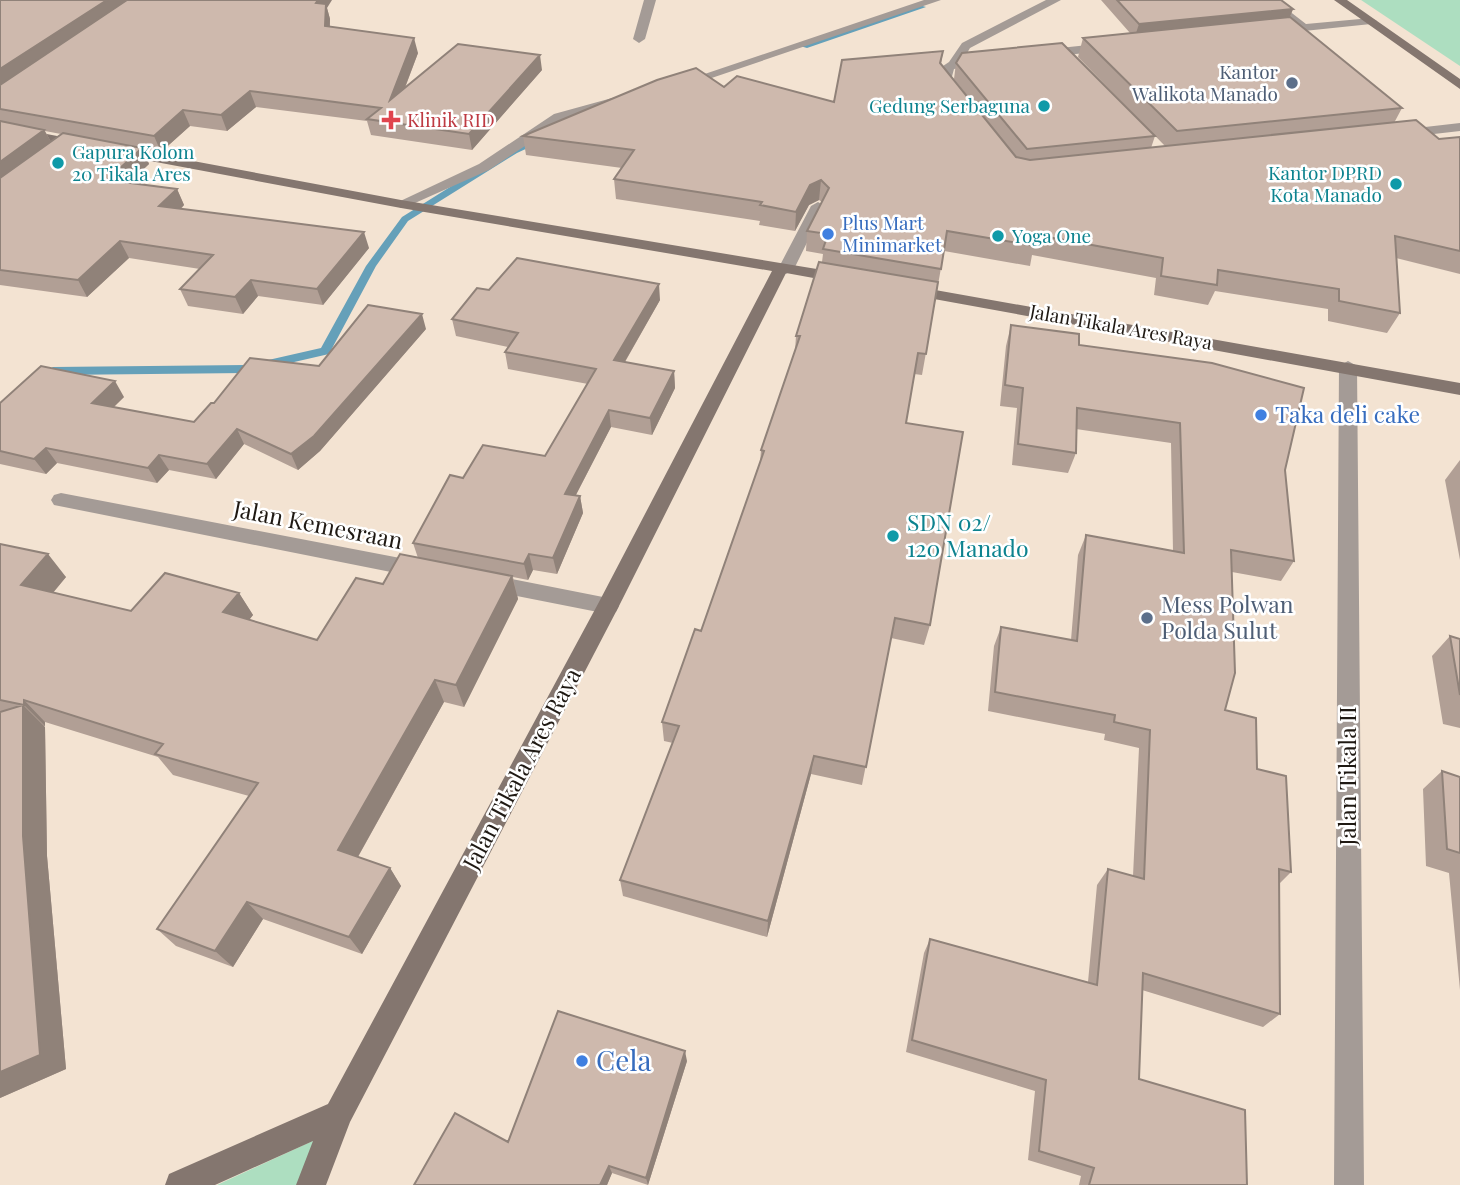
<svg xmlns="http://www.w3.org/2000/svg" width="1460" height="1185" font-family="'Playfair Display',serif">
<rect width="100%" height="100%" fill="#f3e3d2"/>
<path fill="#addec0" d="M1361 0H1460V66Z
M319 1138 300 1185H217Z"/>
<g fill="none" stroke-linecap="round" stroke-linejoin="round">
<path fill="#65a0b9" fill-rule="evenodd" d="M919 5 926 7 807 48 800 46Z
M538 138 545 140 517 153 408 221 376 266 329 354 246 373 55 375 45 379 39 375 53 367 246 365 321 348 366 266 402 217 511 149Z"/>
<path fill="#a49b96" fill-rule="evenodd" d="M644 0H656L645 39 639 43 633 39Z
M1046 0H1061L970 48 963 60 985 56 991 60 985 64 954 69 951 80 962 94 960 97H952L939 80 943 66 949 62 962 43Z
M1262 0H1275L1306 24 1371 18 1377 21 1371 24 1304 31Z
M1107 43 1113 47 1111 50 1041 58 1035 54 1041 50Z
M1460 123V131L1399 138 1392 134 1399 130Z"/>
<path fill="#a49b96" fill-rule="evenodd" d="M924 0H941L685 87H677L675 84Z
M623 95 629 99 628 102 564 120 489 170 406 207 401 208 394 204 479 164 554 114Z
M818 202 825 206 794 269 786 274 780 272 778 269 811 206Z
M1348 361 1357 366 1364 1185H1334L1339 366Z
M61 493 421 562 428 564 431 570 428 576 421 578 54 505 51 500 54 495Z
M487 574 608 598 616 600 619 606 616 612 608 614 487 590 480 588 477 582 480 576Z"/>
<path fill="#84766f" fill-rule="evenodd" d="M1334 0H1347L1460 79V89Z
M0 125 83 141 90 145 83 149 0 133Z
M118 147 401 200 841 273 849 278 841 283 786 273 619 606 350 1122 326 1185H296L313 1141 215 1185H165L169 1174 328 1104 599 602 772 271 401 208 113 154 111 151Z
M907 285 1460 383V395L901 293 899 290 901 287Z"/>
</g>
<path fill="#b19f95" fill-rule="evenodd" d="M0 0 327 8 330 19V27L418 53 405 88 542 70 472 150 371 135 367 121 256 107 227 131 190 126 161 152 143 149 149 164 129 183 177 189 184 205 181 209 369 248 323 305 258 296 243 314 188 306 180 289 200 269 129 258 87 297 0 285ZM45 131 61 134 51 142Z
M1101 0H1281L1293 9 1290 17 1402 108 1394 123 1439 139 1460 137V274L1396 258 1400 313 1387 333 1328 321V309L1215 291 1208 305 1154 295 1156 278 1032 255 1030 266 944 251 922 375 914 374 906 423 930 625 924 645 891 638 862 785 811 774 767 937 623 896 620 880 673 743 664 741 662 722 701 631 760 463 761 450 795 351 796 336 822 262 823 254 806 251 807 231 822 202 819 200 809 205 795 231 759 225 760 221 616 199 614 179 622 168 526 155 523 136 724 87 834 102 943 51 941 65 1016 157 1017 158 954 79 956 63 1155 136 1151 148 1165 146 1078 57 1083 38 1130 33Z
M489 290 660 300 625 362 674 371 675 388 652 435 611 427 576 495 580 496 583 513 557 574 533 570 528 580 513 577 518 599 464 707 444 702 358 857 390 868 401 886 362 954 263 919 233 967 176 946 157 929 249 796 173 775 158 757 45 722V726H43L45 727 47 856 66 1069 0 1098V544L66 577 53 593 131 611 239 593 253 615 249 620 317 640 383 584 418 558 413 543 463 478 545 456 588 384 508 369 505 352 508 347 456 336 452 319Z
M1011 325 1079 345 1285 470 1294 561 1281 581 1232 572 1225 710 1257 769 1291 872 1279 884 1280 1014 1263 1027 1142 990 1139 1079 1247 1185H1079L1081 1176 1028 1160 1035 1091 906 1052 924 953 930 939 1088 982 1097 885 1108 869 1133 876 1139 748 1104 740 1105 734 988 711 994 646 1001 627 1071 640 1078 555 1086 535 1173 551 1171 443 1076 429V453L1068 473 1012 465 1017 408 1000 406 1006 346Z
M426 329 320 451 298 470 244 444 216 479 169 470 157 483 57 463 46 474 0 464V403L124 397 114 407 194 422 214 403Z
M1460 460V560L1445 480Z
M1450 636 1460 639V728L1443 724 1432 656Z
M1442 771 1460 777V990L1449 873 1426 866 1423 789Z
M687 1061 648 1185 612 1173 607 1185H414Z"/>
<path fill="#908279" d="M107 0H135L0 90V69Z
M318 0H332L327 8 330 19 329 41 316 3Z
M1293 9 1287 24 1134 39 1139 24Z
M414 38 418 53 394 116 390 100Z
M540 55 542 70 472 150 469 134Z
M250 91 256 107 227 131 221 115Z
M183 110 190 126 161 152 154 136Z
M44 130 53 145 0 185V162Z
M142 148 149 164 115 196 107 180Z
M821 180 819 200 809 205 795 231 796 212 810 185Z
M177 189 184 205 167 222 159 206Z
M364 232 369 248 323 305 317 289Z
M120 241 129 258 87 297 78 280Z
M251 280 258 296 243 314 235 297Z
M659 284 660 300 616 377 614 360Z
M422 314 426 329 320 451 298 470 291 454Z
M674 371 675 388 652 435 650 418Z
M115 381 124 397 102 418 92 403Z
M609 410 611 427 568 510 565 494Z
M237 429 244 444 216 479 207 464Z
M46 448 57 463 46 474 34 459Z
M159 455 169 470 157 483 148 468Z
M580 496 583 513 557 574 553 558Z
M48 554 66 577 40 608 21 585Z
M529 554 533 570 528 580 524 564Z
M512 576 518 599 464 707 456 685Z
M239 593 253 615 237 635 223 612Z
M435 680 444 702 351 869 338 850Z
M24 700 45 722V726L24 705Z
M23 705 45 727 47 856 66 1069 0 1098V1072L23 836Z
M814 756 811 774 767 937 768 921Z
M390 868 401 886 362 954 349 937Z
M247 902 263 919 233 967 215 951Z
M685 1051 687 1061 648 1185 646 1178Z
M609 1166 612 1173 607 1185H600Z"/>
<path fill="#ceb9ad" stroke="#908279" stroke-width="2" d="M0 0H107L0 69Z
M127 0H318L316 3 326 4 325 26 414 38 390 100 458 44 540 55 469 134 367 119 381 108 250 91 221 115 183 110 154 136 0 109V85Z
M1117 0H1281L1293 9 1139 24Z
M1290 17 1402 108 1177 131 1083 38Z
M1062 43 1155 136 1027 149 956 63 962 53Z
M943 51 940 63 1016 157 1030 160 1416 120 1439 139 1460 137V251L1395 236 1400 313 1339 301V289L1218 270 1217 285 1161 276 1163 258 1037 235 1035 246 947 231 941 269 823 249 828 234 807 231 829 188 821 180 810 185 796 212 760 205 762 202 614 179 634 150 523 136 657 80 696 68 724 87 737 76 834 102 842 60Z
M0 121 44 130 0 162Z
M63 133 142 148 107 180 177 189 159 206 364 232 317 289 251 280 235 297 180 289 213 255 120 241 78 280 0 270V178Z
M517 258 659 284 614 360 674 371 650 418 609 410 565 494 580 496 553 558 529 554 524 564 413 543 450 475 463 478 483 445 545 456 596 369 505 352 518 333 452 319 477 288 489 290Z
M819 262 938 282 926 354 918 353 906 423 963 432 930 625 895 618 866 767 814 756 768 921 620 880 679 726 662 722 695 629 701 631 764 451 761 450 800 336H796Z
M368 305 422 314 314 436 291 454 237 429 207 464 159 455 148 468 46 448 34 459 0 451V403L41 366 115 381 92 403 194 422 211 403H214L250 358 319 366Z
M1011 325 1079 334V345L1212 363 1304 388 1285 470 1294 561 1231 550 1235 673 1225 710 1256 718 1257 769 1286 776 1291 872 1279 869 1280 1014 1143 973 1139 1079 1245 1110 1247 1185H1089L1094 1168 1039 1151 1046 1080 912 1040 930 939 1097 985 1108 869 1144 879 1150 730 1114 722 1115 715 995 692 1001 627 1077 641 1086 535 1184 553 1180 423 1077 408 1076 453 1018 444 1023 388 1005 385Z
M0 544 48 554 21 585 131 611 165 573 239 593 223 612 317 640 356 578 383 584 400 554 512 576 456 685 435 680 338 850 390 868 349 937 247 902 215 951 157 929 258 783 155 754 163 744 24 700V705L0 700Z
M1450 636 1460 639V695Z
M23 705V836L40 1055 0 1072V712Z
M1442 771 1460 777V853L1447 849Z
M558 1011 685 1051 646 1178 609 1166 600 1185H414L455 1113 508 1142Z"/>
<g fill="#5c6f8a" stroke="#fff" stroke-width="2.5">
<circle cx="1292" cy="83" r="7"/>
<circle cx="1147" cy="618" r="7"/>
</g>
<g fill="#0f9aa8" stroke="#fff" stroke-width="2.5">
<circle cx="1044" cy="106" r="7"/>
<circle cx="58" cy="163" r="7"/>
<circle cx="1396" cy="184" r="7"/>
<circle cx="998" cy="236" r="7"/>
<circle cx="893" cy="536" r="7"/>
</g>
<path fill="#e0444e" stroke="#fff" stroke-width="2.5" d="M387.5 109.5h7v7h7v7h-7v7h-7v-7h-7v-7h7z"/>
<g fill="#3f7fe0" stroke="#fff" stroke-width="2.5">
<circle cx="828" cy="234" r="7"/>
<circle cx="1261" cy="415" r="7"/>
<circle cx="582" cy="1061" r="7"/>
</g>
<g text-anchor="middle" stroke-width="5" stroke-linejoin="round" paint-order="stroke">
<g font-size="19" fill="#4e5e75" stroke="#fff" text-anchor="end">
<text x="1278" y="79">Kantor<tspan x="1278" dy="22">Walikota Manado</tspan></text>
</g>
<g font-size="19" fill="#0d838f" stroke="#fff" text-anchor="end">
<text x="1030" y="113">Gedung Serbaguna</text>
<text x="72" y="159" text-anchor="start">Gapura Kolom<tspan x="72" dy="22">20 Tikala Ares</tspan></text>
<text x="1382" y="180">Kantor DPRD<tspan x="1382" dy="22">Kota Manado</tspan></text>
<text x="1012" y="243" text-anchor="start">Yoga One</text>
</g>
<g font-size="19" fill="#be3a42" stroke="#fff" text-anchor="start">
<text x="407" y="127">Klinik RID</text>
</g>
<g font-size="19" fill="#366cbe" stroke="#fff" text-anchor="start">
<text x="842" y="230">Plus Mart<tspan x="842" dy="22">Minimarket</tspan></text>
</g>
<g font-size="19" fill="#1f1913" stroke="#fff">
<text transform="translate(1121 327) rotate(10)" y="7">Jalan Tikala Ares Raya</text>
</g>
<g font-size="23" fill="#366cbe" stroke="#fff" text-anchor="start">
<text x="1275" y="423">Taka deli cake</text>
</g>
<g font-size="23" fill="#0d838f" stroke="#fff" text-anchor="start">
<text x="907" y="531">SDN 02/<tspan x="907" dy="26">120 Manado</tspan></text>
</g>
<g font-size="23" fill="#1f1913" stroke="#fff">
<text transform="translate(318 525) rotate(11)" y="8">Jalan Kemesraan</text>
<text transform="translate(522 769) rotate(-62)" y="8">Jalan Tikala Ares Raya</text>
<text transform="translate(1348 776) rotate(-90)" y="8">Jalan Tikala II</text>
</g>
<g font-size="23" fill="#4e5e75" stroke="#fff" text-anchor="start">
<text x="1161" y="613">Mess Polwan<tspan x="1161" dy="26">Polda Sulut</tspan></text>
</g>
<g font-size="28" fill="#366cbe" stroke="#fff" text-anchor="start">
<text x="596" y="1071">Cela</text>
</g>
</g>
</svg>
